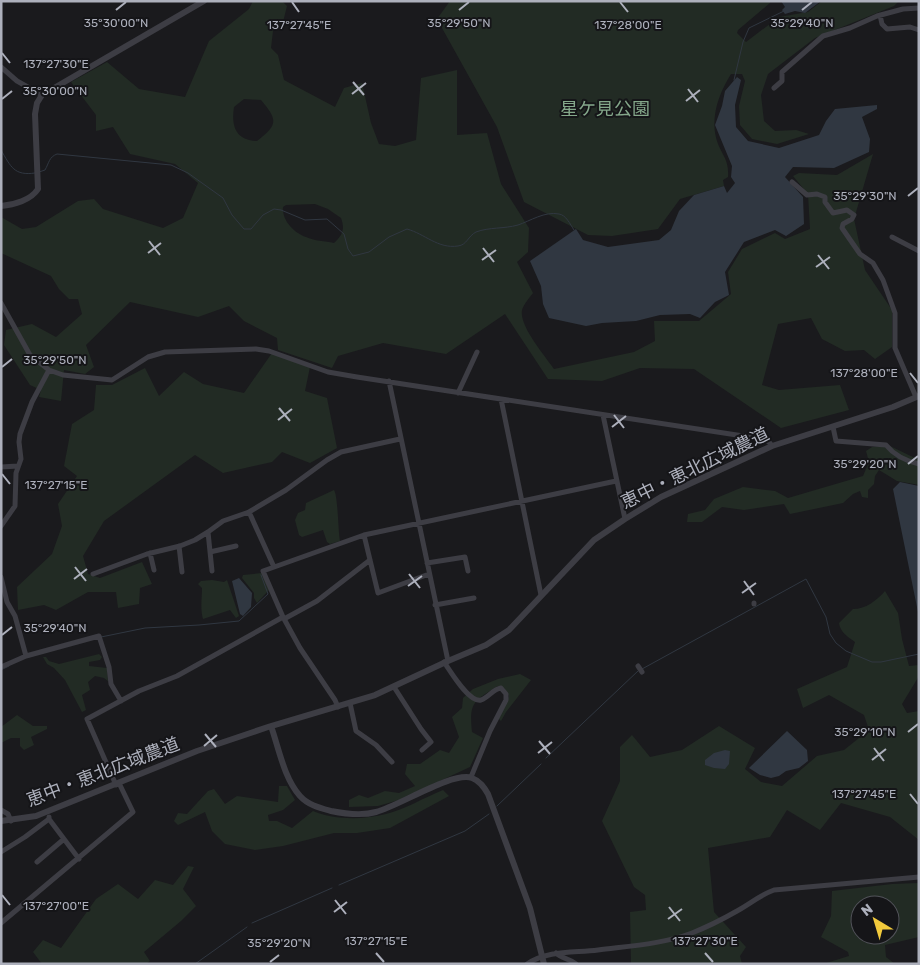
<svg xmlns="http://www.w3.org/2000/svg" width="920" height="965" font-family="Rubik,'Noto Sans JP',sans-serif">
<rect width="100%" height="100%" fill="#1a1a1d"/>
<path fill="#222b24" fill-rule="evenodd" d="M253 1H282L287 6 283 22 273 31 271 48 278 55 284 80 335 107 344 88 362 83 371 123 379 144 395 146 416 140 421 78 457 70V135L487 133 501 184 529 228 528 252 517 262 533 293C529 298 524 304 522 310 519 326 545 356 554 369L634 352 655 341 654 321H699L731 294 728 272 742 249 775 233 785 239 810 229 808 194 793 176 799 173 837 175 873 154 854 219 865 270 892 310V347L875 359 864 350 845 351 822 339 811 318 778 324 762 385 779 390 840 385 849 410 781 428 694 369 640 368 602 381 548 379 505 314 446 354 383 343 338 356 332 368 278 350 277 338 244 321 229 306 198 317 130 302 86 345 94 367 85 374 64 370 61 401 39 397 41 390 30 385 4 345 6 330 32 324 56 337 82 314 78 299H69L59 289 51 276 1 253V217L22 229 36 227 78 201 94 199 103 209 163 228 183 218 198 183 175 164 130 154 113 127 96 131V115L71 82 107 62 139 89 185 97 209 41 249 9ZM244 99 261 100C278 120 278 125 257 141 236 140 231 127 234 107ZM315 204 328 209 341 218C345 229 343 235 334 243 325 241 314 241 306 237 293 232 282 220 283 207L286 205Z
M450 1H770V3L738 30 737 33 746 42 779 17 808 12 822 1H899L894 6 815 38 768 74 761 95 764 121 775 131 796 130 809 134 777 144 752 139 740 125 739 106 745 81 742 74H731C718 95 709 120 718 144 724 158 729 161 728 177L723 180 724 186 680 199 658 229 612 236 588 235 524 202 497 127 437 19Z
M272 353 310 367 305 391 327 398 337 448 310 463 282 452 272 462 223 473 195 455 104 521 83 556 88 574 100 578 142 562 152 584 140 588 139 604 118 608 116 592H88L56 610 44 605 18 610 17 587 52 554 62 526 58 504 77 476 64 466 72 424 94 410 96 385H112L145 368 159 396 184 372 203 384 244 393Z
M890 446 919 460V485L897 481 879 470 875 476 874 484 868 490V498L862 497 860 491 853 494 843 503 790 514 784 504 744 510 722 507 702 522H687L688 514 705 510 714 499 743 487 775 491 788 498 863 476 869 462 866 451 872 447Z
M334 490C338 496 338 530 340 541L330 544 327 542 323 530 302 537 299 535 295 520 298 513 305 510 306 503Z
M262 573 269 590 257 603 254 598V593L242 578 243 575Z
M212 580 224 582 227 580 239 616 236 618 230 610 203 619C200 608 202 599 202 588L198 584 201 581Z
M885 591 898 613 902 639 909 666 919 665V676L902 704 907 713 919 711V840L890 817 841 803 820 830 787 810 770 837 708 848 714 912 746 947 740 956 742 964 631 963 630 912 646 910 645 895 634 887 602 821 620 781V747L632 735 650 757 682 750 719 726 755 748 745 769 761 782 782 786 817 756 844 750 869 730 864 715 829 695 803 708 797 689 847 667 855 642C848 637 840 632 839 623L853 609C866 609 876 601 885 591Z
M99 654 102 657 100 660 89 662V666L107 668 108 681 104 678 95 676 88 682 90 690 82 695 86 710 82 712 65 680 54 668 47 664 43 657H46L49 661 59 664Z
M520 674 531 680 506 712 501 721 498 718 509 696 504 688 498 686C473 701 469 703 472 732L483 738 470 767 399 800 378 806 349 807V800L359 795 368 798 385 791 399 793 415 786 405 774 407 764H420L440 750 449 753 459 737 452 717 462 708 463 698 473 689 498 679Z
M17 715 33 726H47V729L31 737 34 745 24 750 20 746V738H11L1 743V727Z
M279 786H287L295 800 283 810 268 815 269 821H277L292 828 313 811C334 820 363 820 386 814 404 810 425 797 443 790L449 796 390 828 357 833H334L283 846 255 850 225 844 212 831 205 812 178 825 174 821 178 813 187 814 208 791 214 789 225 804 237 796 278 802Z
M188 866 194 867 183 889 196 906 181 921 144 952 150 961 146 964H42L33 952 43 940 61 948 96 899 118 884 138 899 155 880 173 885Z
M919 883V937L885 945 886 957 895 964H823L849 956 848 952 821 937 831 916 832 891 892 884ZM860 905H890V935H860Z"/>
<path fill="#303741" d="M781 1H821L805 13 795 11 785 14 782 10 785 7Z
M737 77 741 80 735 105 736 127 748 141 779 148 819 135 826 121 835 109 877 105V109L862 117 870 139 869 152 834 168 793 167 785 177 803 197 804 224 786 236 775 230 744 242 725 272 729 295 715 302 700 318 690 314 660 315 636 321 602 323 586 326 549 318 543 304 541 286 530 261 576 229 583 240 608 247 659 240 671 230 679 211 694 195 724 186 727 193 735 183 731 177 732 166 715 125 722 106 725 91Z
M900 482 919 486V617L893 489Z
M239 578 252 593 251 607 243 616 240 614 232 581Z
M787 731 807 750 808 761 799 768 786 771 779 776 771 778 760 775 749 768Z
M725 750 730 751 729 764 725 769 714 768 705 765V760L714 753Z"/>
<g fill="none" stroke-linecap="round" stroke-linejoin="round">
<path stroke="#303741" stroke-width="1" d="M734 80 743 42 749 28 784 11
M1 150C11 167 14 176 35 173
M39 172 45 170C49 163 49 157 57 154L171 165 188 173 223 198 232 215 244 229H251L263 215 274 209 281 210 305 220 327 219 344 234 348 249 353 256 369 252 389 237 407 229C425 234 438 249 458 246 467 245 468 236 476 232 489 227 504 229 518 225 530 221 545 211 559 214 566 215 570 224 574 230
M101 637 145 628 199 625 239 621 268 594 261 575
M642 669 806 579 826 617 830 634 836 643 846 651 872 662H881L919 654
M1 670 9 666
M546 758 638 671
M497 806 541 764
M339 885 465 831 489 814
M252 923 332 888
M195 964 247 927"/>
<path stroke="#3d3d44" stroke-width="5" d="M880 15 882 24 887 29 910 27 919 30
M1 67 17 81 42 95
M774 88 782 81V72L823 36 850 28 877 16 903 9 919 8
M792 182 807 195 817 194 825 197V202L833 213 847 210 854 215 852 219 843 224 842 228 860 254 873 263 883 280 895 313V348L916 397
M892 237 919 251
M1 303 30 355 49 370 63 375 112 380 148 357 165 352 256 349 269 351 328 372 357 377 763 439 769 442 772 446
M389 381 448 661
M458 393 477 352
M501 399 541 595
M603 415 625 519
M833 427 836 441 886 445C894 455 906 461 919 464
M1 467 18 466
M1 526 15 506 16 473 21 459 19 442 20 434 32 402 49 370
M364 535 378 593 429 574
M179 546 182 572
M210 552 236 546
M150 553 154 570
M427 563 465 557 468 571
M274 567 249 512 286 490 327 460 341 452 400 439
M212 571 208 532 223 521 249 512
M93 574 147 554 180 546 195 540 208 532
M1 577 7 602 15 616 26 656
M754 603V604
M435 605 474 598
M284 619 317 601 370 560
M444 662C451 672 469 703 481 700 489 697 493 689 501 688L506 694V700L490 731 471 777
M638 666 642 672
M1 667 26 656 99 636 109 667 111 684 121 701
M394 687 421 729 431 742 422 750
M350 703 356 731 376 745 392 762
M338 707 335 700 300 648 283 617 263 571 364 535 616 481
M116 785 87 719 139 691 177 676 283 617
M1 810 8 814 11 821
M49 817V819L79 859
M1 852 25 837 49 819
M37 862 64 839
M1 923 133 812 119 783
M556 953C562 959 569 958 576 964
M527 964C548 950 573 953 598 950 629 946 663 944 692 933 707 927 723 919 737 911 750 904 760 895 774 890L919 877"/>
<path stroke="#3d3d44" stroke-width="6" d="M1 206C14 205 31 200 38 189L35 114 37 103 42 95 204 1
M271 726C279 749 284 778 300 796 308 805 320 808 331 811 346 814 362 816 376 812 399 806 453 771 472 778 480 781 484 787 488 794L530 908 544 964
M1 821 36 816 197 751 271 726 375 695 448 661 486 645 509 630 594 540 625 519 661 497 772 446 893 407 919 396"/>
</g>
<path fill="none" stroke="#adb0bc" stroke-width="2" d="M292 2 299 12M620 2 628 12M116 10 126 2M459 10 469 2M802 10 812 2M2 53 10 63M353 82 364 95M688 89 698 102M352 94 366 83M2 99 12 91M686 101 700 90M908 196 918 188M149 241 160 255M483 248 494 262M148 253 161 243M818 255 829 269M482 260 496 250M816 267 830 257M2 367 12 359M910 373 918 383M279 408 290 421M614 415 624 428M278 420 292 409M612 427 626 416M908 464 918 456M2 474 10 484M75 567 86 581M409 574 420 588M74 579 87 569M744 581 754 595M408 586 422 576M742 593 756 583M2 635 12 627M908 732 918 724M205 734 216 747M539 741 550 754M204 746 217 735M874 748 884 761M538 753 552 742M872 760 886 749M910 794 918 804M2 895 10 905M335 900 346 914M669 907 680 921M334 912 347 902M668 919 682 909M376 953 384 962M705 953 713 962M270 962 279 955"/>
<g text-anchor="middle" stroke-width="4" stroke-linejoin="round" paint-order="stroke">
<g font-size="18" fill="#84a78a" stroke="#151518">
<text x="605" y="115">星ケ見公園</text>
</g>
<g font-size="18" fill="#adb0bc" stroke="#151518">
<text transform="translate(695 468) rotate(-26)" y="6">恵中・恵北広域農道</text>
<text transform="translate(103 772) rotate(-21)" y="6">恵中・恵北広域農道</text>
</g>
</g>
<g font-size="12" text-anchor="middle" fill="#adb0bc" stroke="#151518" stroke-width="4" stroke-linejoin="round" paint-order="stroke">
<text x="116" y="27">35°30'00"N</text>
<text x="459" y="27">35°29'50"N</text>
<text x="802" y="27">35°29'40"N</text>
<text x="299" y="29">137°27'45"E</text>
<text x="628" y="29">137°28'00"E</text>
<text x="56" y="68">137°27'30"E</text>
<text x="55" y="95">35°30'00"N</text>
<text x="865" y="200">35°29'30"N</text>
<text x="55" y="364">35°29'50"N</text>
<text x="864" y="377">137°28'00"E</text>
<text x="865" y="468">35°29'20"N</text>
<text x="56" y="489">137°27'15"E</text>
<text x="55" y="632">35°29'40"N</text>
<text x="865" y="736">35°29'10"N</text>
<text x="864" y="798">137°27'45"E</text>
<text x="56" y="910">137°27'00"E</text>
<text x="376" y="945">137°27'15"E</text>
<text x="705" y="945">137°27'30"E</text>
<text x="279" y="947">35°29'20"N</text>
</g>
<rect width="920" height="965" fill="none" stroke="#adb0bc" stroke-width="5"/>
<g transform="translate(875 920) rotate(322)"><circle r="24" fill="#151518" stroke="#52535a"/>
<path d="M0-4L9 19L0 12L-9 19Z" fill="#f2ca3c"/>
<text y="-8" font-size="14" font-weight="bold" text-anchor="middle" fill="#adb0bc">N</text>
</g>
</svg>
